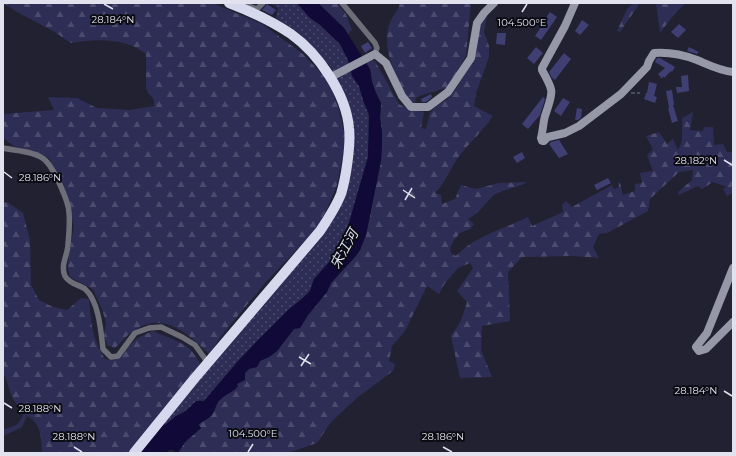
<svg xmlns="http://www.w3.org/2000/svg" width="736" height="456" font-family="Montserrat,'Noto Sans SC',sans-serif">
<defs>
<pattern id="grass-dots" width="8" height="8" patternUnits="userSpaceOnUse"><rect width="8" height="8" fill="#2e2d55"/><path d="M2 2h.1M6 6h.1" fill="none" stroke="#4c4b6e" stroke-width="1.8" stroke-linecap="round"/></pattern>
<pattern id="forest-firs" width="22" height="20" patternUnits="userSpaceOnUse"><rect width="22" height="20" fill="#2e2d55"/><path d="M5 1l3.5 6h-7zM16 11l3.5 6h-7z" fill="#4c4b6e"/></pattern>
</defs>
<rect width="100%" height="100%" fill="#212132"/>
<path fill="url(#grass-dots)" d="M270 3H297L310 18 319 24 340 44 348 60 352 76 359 86 370 120 368 157 346 233 348 239 346 245 343 249 340 258 331 264 329 263 314 279 310 291 259 339 239 360 204 401 200 400C188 409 176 416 165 425L164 424 177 407 305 251 346 185 347 102 337 78 331 67 296 31 276 18 278 8Z"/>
<path fill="url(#forest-firs)" d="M3 3H212L262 24 303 54 329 82 339 110 346 140 337 185 327 209 315 230 266 282 222 335 209 354C186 331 159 308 128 335 123 339 120 344 115 348L107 345 104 336 106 323 102 309 93 289 70 277 68 270V262L74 226 67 195 49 158 15 147 3 138V114L54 110 48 97 77 98 97 108 130 110 154 106V100L146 89V54C125 37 96 39 71 43L53 31 19 13Z
M318 3H337L346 14 352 30 348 34 344 28Z
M400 3H471L466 55 454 78 446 88 419 96 416 98 415 103 410 102 407 99C397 75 381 52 389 25 392 16 399 10 400 3Z
M633 3H640L620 32 617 31 627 9Z
M656 3H686L676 12 660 33Z
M489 11 486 21 484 32 489 46V57L476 93 474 106 493 116C482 132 468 144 457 159 449 171 445 183 435 193L441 195 442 204 455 199 461 185 476 189 499 183 527 182C517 189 504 188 494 195 485 203 480 213 468 219L474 224 470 229 460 233 454 240 450 248 451 253 456 256C475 236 504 229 528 217L532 226 563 212 562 205 566 201 572 207 612 185 614 189 619 187 618 182 620 183 623 195 635 191V184L642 183 640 173 653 171 647 155 653 149 646 136 659 132 667 144 673 139 678 150 682 141V118L693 112 690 130 703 131 704 127H713L714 145 723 144 727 152H733V193L727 196 723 189 727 187 713 182 702 189 698 186 679 195 678 192 692 180 693 170 679 172 650 199 648 211 607 233 599 234 593 247 599 258 572 256 522 257 508 272 510 321 482 326 481 350 492 377 460 378 451 336 461 321 467 302 457 291 473 268 470 263 458 268 445 283 439 294 427 286 405 331 392 346 389 361 395 364 393 371 358 397 331 422 317 443 288 453H177L185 442 201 428 199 424 212 415 216 403 227 393 240 381 245 380V373L249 368 256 367 260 361 269 357 277 351 294 329 300 328 308 315 327 292 331 283 355 257 360 250 366 235 381 161 382 132 380 118 381 103 376 93 372 82 370 69 366 63 370 60 375 61 399 104 406 108 424 112 421 128 426 129 430 113 436 106 448 99 457 87 473 61 480 26Z
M7 202 23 213 30 240 31 285 39 300 53 307 67 310 81 298 89 299C91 322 92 339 105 359 123 363 125 347 138 338 143 335 148 333 153 331 172 340 192 343 200 364L163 409 129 453H42C41 439 42 423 27 416L22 427 3 436V430C14 426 19 426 23 415L12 397 5 376H3V203Z"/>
<path fill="#110938" d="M297 3H318L344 28 370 69 372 82 376 93 381 103 380 118 382 132V146L381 161 366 235 360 250 355 257 331 283 327 292 308 315 300 328 294 329 277 351 269 357 260 361 257 367 249 369 245 373V380L237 384 238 386C233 393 227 393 221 399 216 403 216 409 212 415 208 419 203 421 199 424V426L201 428 185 442 178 453H174L175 451 173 450H169L166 453H140L164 424 165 425 176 416 185 412 196 401H204L239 360 259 339 289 309 303 298 310 291 314 279 329 262 331 264 340 258 343 249 346 245 348 239 346 233 368 157 369 114 364 103 359 86 352 76 348 60 340 44 319 24 310 18Z"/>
<path fill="#403f73" d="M267 4 276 10 272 15 262 10Z
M550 12 557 17 541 40 535 36 546 19H545Z
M582 20 589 25 580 35 575 31Z
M679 24 686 30 678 38 671 32Z
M497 33H506L505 45 496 44Z
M368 42 372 48 365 53 361 46Z
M536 47 543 53 534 64 527 58Z
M689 47 699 52 697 54 687 51Z
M564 53 571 59 555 80 552 78 549 72Z
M657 58H660L675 67 672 72 671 71 664 78 663 76 662 79 658 74 665 68 655 62Z
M688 75 689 91 677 93 676 87H682L681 76Z
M649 82 657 84 654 96 657 97 655 103 644 99 646 93H647Z
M672 90 674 105H673L678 121 672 123 668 108H669L666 91Z
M431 94 432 97 426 102H422L421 99Z
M543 97 545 99 540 115 528 129 522 124Z
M563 98 570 102 561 116 554 111Z
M577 108 582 109 581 118 578 120H575Z
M559 140 568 154 559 158 549 144 551 142Z
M522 152 525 158 517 163 513 157Z
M608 178 611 183 597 190 594 185Z"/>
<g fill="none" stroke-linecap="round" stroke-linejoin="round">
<path stroke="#7c7c8a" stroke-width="1" stroke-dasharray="4 2" stroke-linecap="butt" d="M631 93H640"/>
<path stroke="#6d6e77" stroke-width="5.5" d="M342 3 375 43 377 48 375 54
M243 4 257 9 263 3
M3 148C16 151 36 151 46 161 54 169 69 202 69 213 70 223 69 234 68 244 68 255 60 265 65 276 69 284 80 285 85 289 99 301 101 332 103 349L111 357 118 356 135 333 149 328 161 327 182 337 195 345 208 363"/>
<path stroke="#9798a7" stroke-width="8" d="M575 3 565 26 542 68V70C555 93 553 91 545 116 543 123 543 131 541 138L542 141H544L548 137 565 133 579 126 621 94 647 67 649 61 654 53C668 52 684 55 697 60 709 65 721 71 733 72
M331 77 375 54 386 63 402 96 411 107H428L448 92 471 58 477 23 484 13 494 3
M733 268 707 333 696 347 699 351 706 349 733 322"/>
<path stroke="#d6d8ee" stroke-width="10" d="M134 453 194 379 320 231C328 219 336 207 341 194 346 178 351 144 349 128 346 94 319 54 291 34 272 21 250 11 229 3"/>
</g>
<path fill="none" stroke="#e1e2ed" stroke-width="1.5" d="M104 4 113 9M522 12 527 4M724 160 732 165M4 172 12 178M403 190 415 198M405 200 412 188M299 357 311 364M301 366 309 354M724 391 732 396M4 403 12 408M74 447 82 452M443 447 452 452M248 452 253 444"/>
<g text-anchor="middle" stroke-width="4" stroke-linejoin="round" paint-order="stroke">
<g font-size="14" font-style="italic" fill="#dddff0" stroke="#0b0c13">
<text transform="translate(344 249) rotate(-61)" y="5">宋江河</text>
</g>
</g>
<g font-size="10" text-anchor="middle" fill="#e1e2ed" stroke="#0b0c13" stroke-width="4" stroke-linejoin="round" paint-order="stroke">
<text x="113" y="23">28.184°N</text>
<text x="522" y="26">104.500°E</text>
<text x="696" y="164">28.182°N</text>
<text x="40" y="181">28.186°N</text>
<text x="696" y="394">28.184°N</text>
<text x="40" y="412">28.188°N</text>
<text x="253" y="437">104.500°E</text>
<text x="74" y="440">28.188°N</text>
<text x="443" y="440">28.186°N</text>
</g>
<rect width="736" height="456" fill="none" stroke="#e1e2ed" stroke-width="8"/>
</svg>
